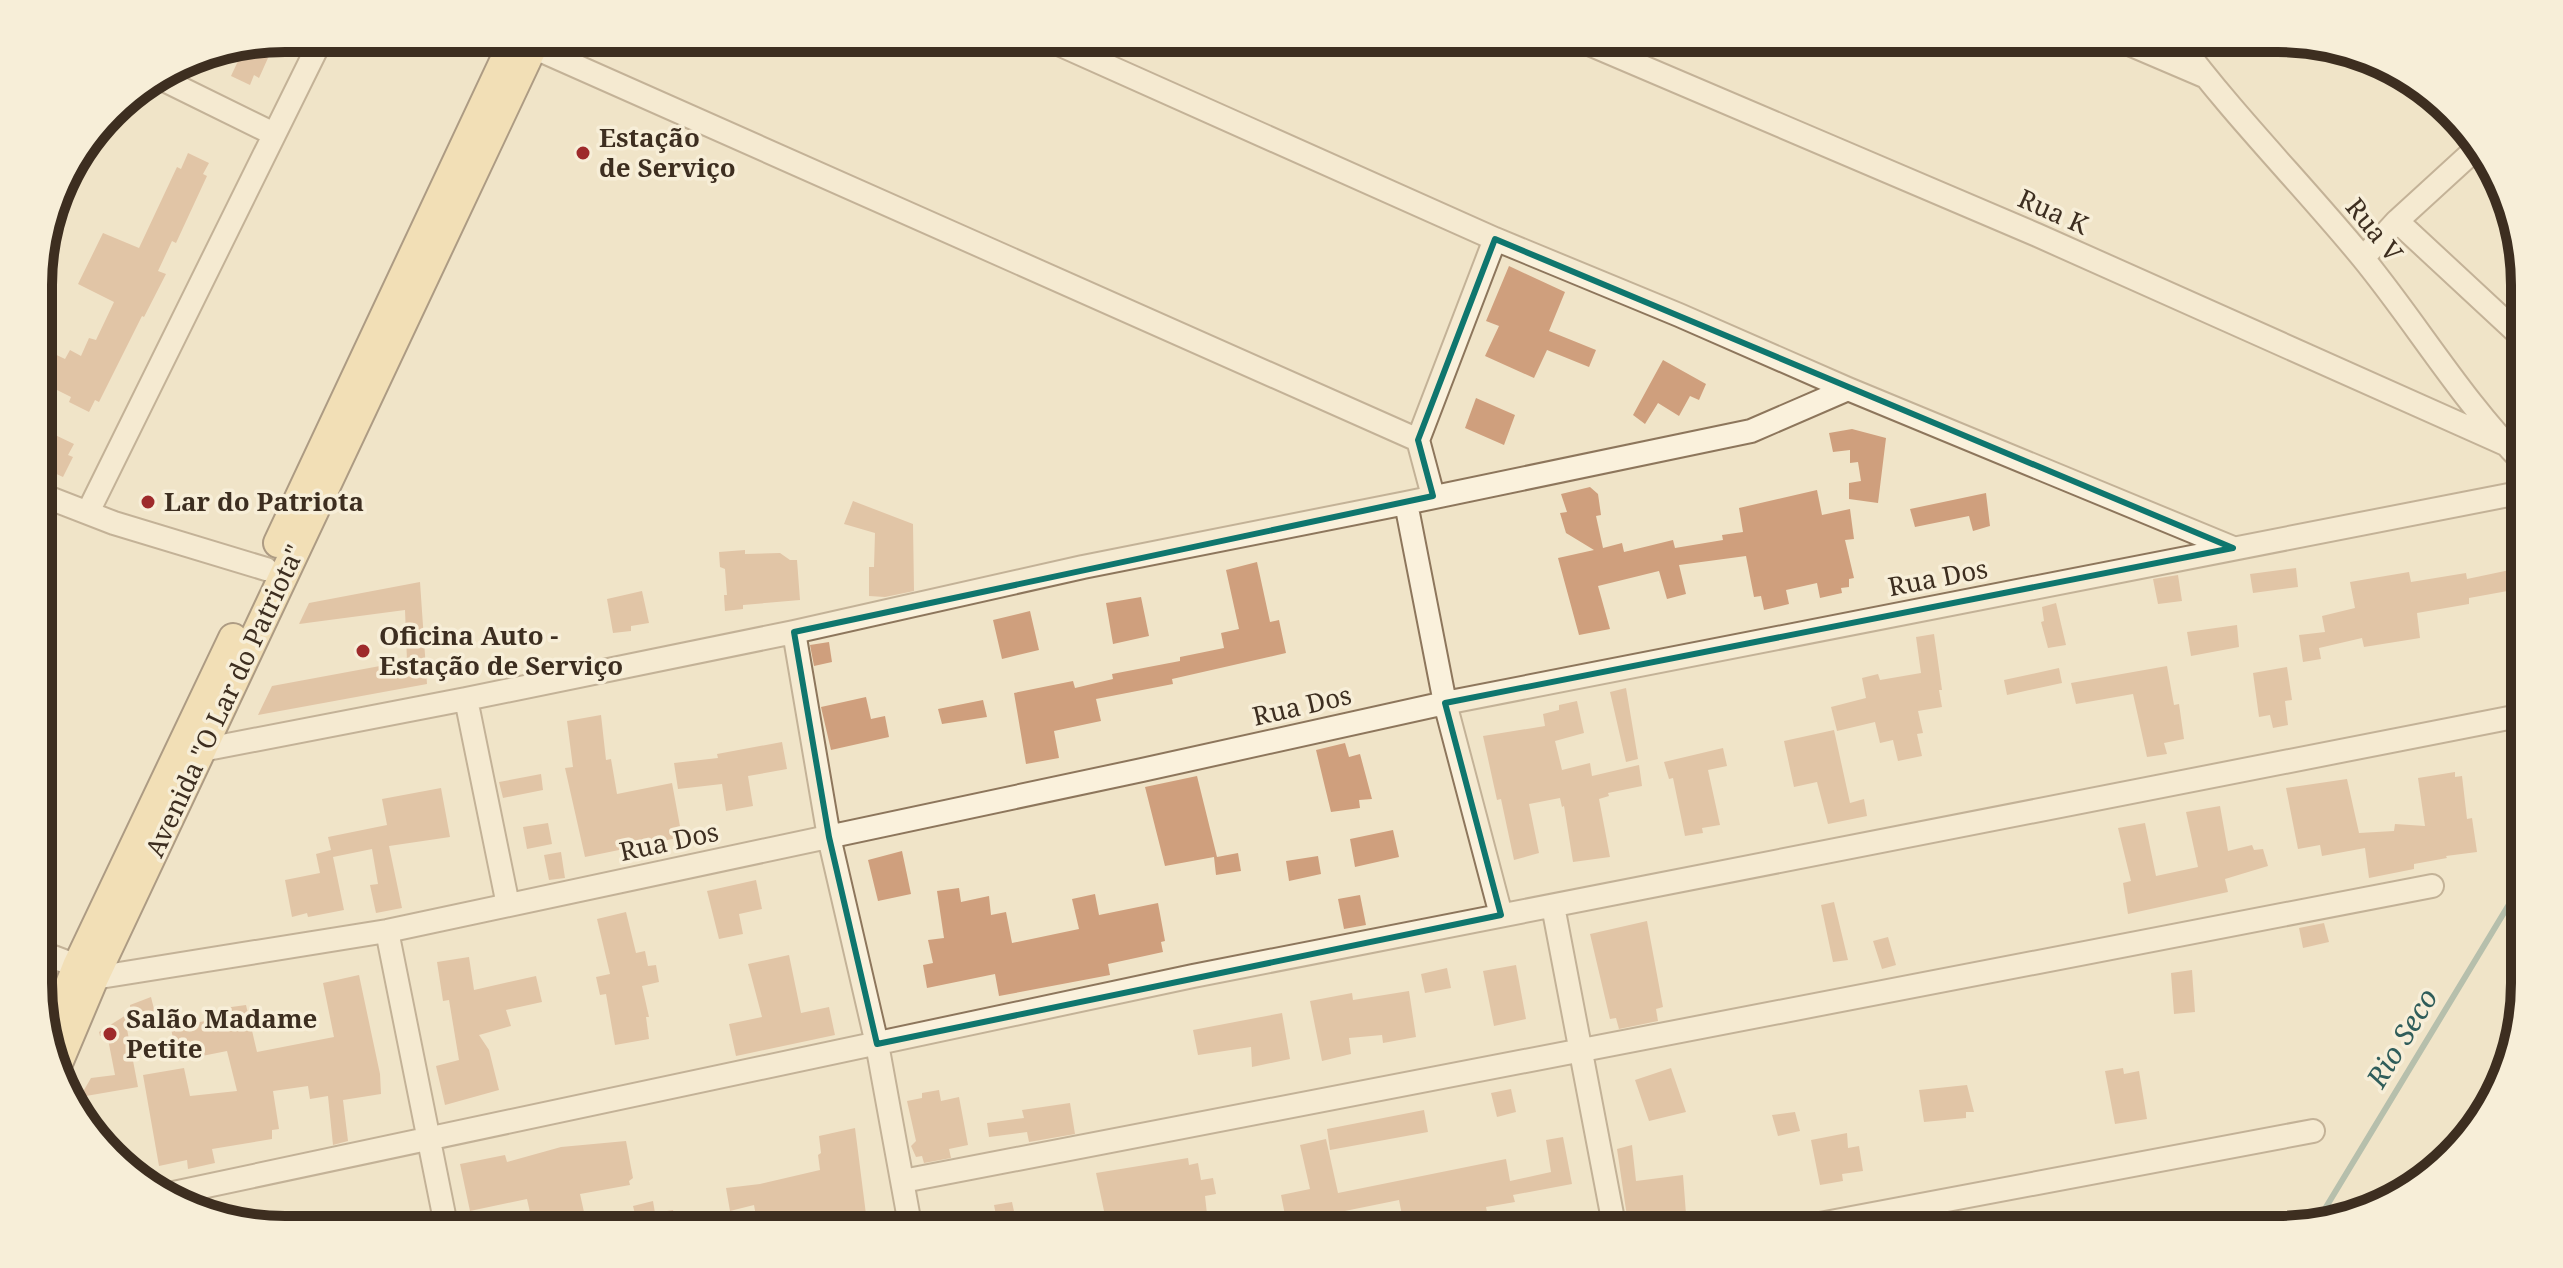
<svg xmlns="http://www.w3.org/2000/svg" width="2563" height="1268" font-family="'Noto Serif',serif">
<rect width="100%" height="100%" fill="#f0e4c8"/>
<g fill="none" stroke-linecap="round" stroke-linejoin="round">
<path stroke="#6f938a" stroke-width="6" d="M2317 1222 2525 878"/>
</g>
<path fill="#cf9f7d" d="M243 46 268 58 259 78 254 75 250 85 231 76 238 61 234 59 239 47Z
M96 133 101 136 79 186 63 178Z
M188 153 209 163 203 174 207 176 176 243 172 241 158 271 166 274 144 317 142 316 99 402 95 400 89 412 69 402 71 397 39 381V360L44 349 65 359 70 350 81 356 89 338 96 340 114 302 78 284 103 233 139 248 177 167 181 169Z
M1509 266 1565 292 1549 331 1596 350 1589 367 1547 350 1534 378 1485 356 1499 326 1486 321Z
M1663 360 1706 384 1699 400 1690 396 1679 416 1658 403 1645 424 1633 415Z
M1476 398 1515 415 1504 445 1465 428Z
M1852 429 1886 438 1878 503 1849 499V483L1861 481 1858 462 1850 463V450L1833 452 1829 433Z
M53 434 74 444 68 455 73 457 63 477 39 466V446L46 450Z
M1590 487 1598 494 1601 515 1596 516 1603 548 1622 543 1624 552 1673 540 1675 548 1723 540 1722 535 1743 532 1739 508 1817 490 1822 515 1850 509 1854 539 1845 540 1854 578 1849 579V587L1841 588 1842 593 1820 598 1817 583 1786 590 1789 604 1764 610 1761 596 1754 597 1746 556 1679 565 1686 594 1667 599 1659 571 1598 586 1610 629 1579 635 1558 558 1594 550 1566 533 1560 513 1567 512 1561 494Z
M1986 493 1990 526 1973 531 1969 516 1915 527 1910 509Z
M853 501 913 524 914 591 885 597 869 596V567H874L875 533 844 524Z
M745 550V554L780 553 790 560H797L800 600 743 605V609L725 611 724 595H727L725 569 720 567 719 552Z
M1257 562 1270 622 1279 620 1286 653 1172 679 1173 684 1096 699 1101 721 1054 731 1059 758 1026 764 1014 693 1073 681 1075 688 1113 679 1112 674 1180 661V657L1224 648 1221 633 1239 629 1226 570Z
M2524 567V588L2469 598V604L2417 613 2420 638 2364 647 2362 638 2319 648 2321 659 2303 662 2299 635 2325 632 2322 616 2355 608 2350 582 2409 572 2411 582 2466 573 2467 579Z
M2296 568 2298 587 2253 593 2250 574Z
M2178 575 2182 601 2158 604 2153 579Z
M420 582 427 684 258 715 272 686 407 661 405 610 299 624 309 603Z
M642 591 649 623 631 626V631L613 633 607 599Z
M1141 597 1149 636 1113 644 1106 603Z
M2056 603 2066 645 2048 648 2041 622 2044 621 2042 607Z
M1030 611 1039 650 1002 659 993 620Z
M2237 625 2239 647 2191 656 2187 632Z
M1934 634 1942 690H1939L1942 707 1918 711 1923 733 1917 734 1922 756 1898 761 1893 740 1880 743 1875 722 1837 731 1831 707 1866 698 1862 678 1878 674 1880 680 1921 673 1916 637Z
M829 642 832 662 814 666 810 645Z
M2167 666 2174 705 2179 704 2184 739 2164 743 2167 754 2147 757 2133 694 2076 704 2071 683Z
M2287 667 2292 700 2285 701 2288 725 2273 728 2270 715 2259 717 2253 673Z
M2059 668 2062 683 2007 695 2004 680Z
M1626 688 1638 759 1626 762 1610 692Z
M866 697 871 719 885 716 889 737 831 750 821 707Z
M983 700 987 717 942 724 938 709Z
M1577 701 1584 733 1555 741 1562 770 1590 763 1592 776 1639 765 1642 786 1608 793 1609 796 1599 799 1610 857 1573 862 1564 806 1562 807 1560 798 1529 804 1539 853 1514 860 1501 799 1497 800 1483 736 1545 726 1543 714 1559 710V705Z
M601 715 606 760 611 759 617 794 672 783 682 837 585 857 565 768 573 767 567 721Z
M1834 730 1850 803 1864 799 1867 816 1828 824 1817 782 1794 787 1784 741Z
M782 742 787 769 748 776 753 806 726 811 722 784 678 789 674 763 718 758 717 754Z
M1345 743 1349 757 1360 754 1372 799 1359 800 1360 808 1331 812 1316 750Z
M1723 748 1727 766 1708 770 1720 825 1702 828 1703 833 1685 836 1673 778 1669 779 1664 762Z
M2455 772V777L2462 776 2467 819 2472 818 2477 852 2446 856 2447 858 2414 864V869L2369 878 2365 848 2322 856 2320 845 2298 849 2286 788 2347 779 2359 833 2394 831 2395 824 2425 826 2418 778Z
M541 774 543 790 503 798 499 782Z
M1197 776 1217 857 1238 853 1241 871 1216 875 1214 857 1165 866 1145 787Z
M441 788 450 837 389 846 402 908 376 913 370 885 378 884 372 849 333 857 344 910 308 917 307 913 292 917 285 880 320 873 316 854 331 850 328 837 387 825 382 799Z
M2220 806 2228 851 2252 845 2254 850 2263 849 2268 866 2225 879 2228 892 2128 914 2123 883 2131 881 2118 828 2145 823 2156 876 2198 867 2186 812Z
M548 823 552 844 527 849 523 827Z
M1393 830 1399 857 1355 867 1350 839Z
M902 851 911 894 878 901 868 860Z
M561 852 565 878 549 880 544 855Z
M1318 856 1321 874 1289 881 1286 861Z
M756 880 762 909 739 914 743 934 719 939 707 891Z
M959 888 961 902 989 896 991 915 1006 912 1012 943 1079 929 1072 899 1095 894 1099 915 1158 903 1165 941 1161 942 1163 952 1108 964 1110 975 999 996 995 974 927 988 923 965 933 963 928 940 944 938 937 891Z
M1360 895 1366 925 1344 929 1338 899Z
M1834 902 1848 960 1833 962 1821 905Z
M626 912 636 953 645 951 648 966 656 965 659 982 642 986 649 1017H646L649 1039 615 1045 606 994 600 995 596 977 610 974 597 919Z
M1647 921 1663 1007 1656 1009 1658 1021 1619 1029 1616 1018 1610 1019 1590 934Z
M2324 923 2329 942 2303 948 2299 928Z
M1888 937 1896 965 1882 969 1873 941Z
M789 955 801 1013 829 1007 835 1035 736 1056 729 1024 762 1017 748 964Z
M469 957 474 990 536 976 542 1002 506 1010 511 1026 479 1035 489 1050 499 1090 445 1105 436 1066 459 1060 449 1000 443 1001 437 962Z
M1516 965 1526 1019 1494 1026 1483 971Z
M1447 968 1451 988 1425 993 1421 974Z
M2192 970 2195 1012 2174 1014 2171 973Z
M359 975 380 1074 381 1094 343 1100 348 1141 333 1145 328 1096 310 1099 308 1086 273 1091 279 1129 272 1130V1139L212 1149 215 1163 188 1169 187 1160 159 1166 143 1075 184 1068 190 1096 237 1091 227 1051 177 1061 171 1028 224 1017V1008L246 1005 257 1052 334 1037 323 983Z
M1409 991 1416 1037 1383 1043 1382 1035 1349 1038 1351 1054 1322 1061 1310 1001 1352 993 1353 1000Z
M151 997 157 1021 127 1029 138 1087 80 1097 91 1078 115 1075 107 1034 100 1036 99 1032 131 1012 130 1005Z
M1282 1013 1290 1059 1252 1067 1251 1047 1198 1055 1193 1030Z
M1671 1068 1686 1112 1649 1121 1635 1080Z
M2123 1068 2124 1074 2139 1071 2147 1119 2115 1124 2105 1071Z
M1967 1085 1974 1112H1966V1118L1924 1122 1919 1090Z
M1511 1089 1516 1112 1497 1117 1491 1093Z
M939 1090 941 1101 959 1097 968 1145 949 1149 951 1158 924 1163 922 1156 916 1157 911 1146 916 1141 907 1101 922 1098V1093Z
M1070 1103 1075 1134 1029 1142 1027 1132 989 1137 987 1123 1024 1118 1022 1110Z
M1424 1110 1428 1132 1330 1150 1327 1129Z
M1795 1112 1800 1131 1778 1136 1772 1115Z
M855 1128 868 1230H775L772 1220 757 1222 754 1205 730 1211 726 1188 760 1184 820 1170 818 1155 821 1153 819 1136Z
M1847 1133 1848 1148 1859 1146 1863 1171 1842 1174 1843 1181 1820 1185 1811 1140Z
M1563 1137 1572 1184 1513 1195 1515 1202 1486 1207 1488 1217 1481 1219 1483 1230H1405L1399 1200 1340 1212 1344 1230H1288L1281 1195 1310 1189 1300 1145 1326 1139 1338 1193 1506 1159 1510 1181 1551 1172 1546 1140Z
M626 1141 633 1178 629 1181 630 1185 580 1194 588 1230H534L527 1199 470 1211 460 1164 505 1155 507 1162 561 1147Z
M1632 1145 1636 1181 1683 1175 1687 1227 1663 1230V1225L1629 1230 1617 1149Z
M1188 1158 1189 1165 1198 1163 1201 1180 1213 1178 1216 1194 1205 1196 1207 1214 1195 1216 1197 1230H1166L1164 1223 1126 1230H1108L1096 1173Z
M653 1201 655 1213 673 1210 678 1230H639L633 1206Z
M1012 1202 1018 1230H999L994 1205Z"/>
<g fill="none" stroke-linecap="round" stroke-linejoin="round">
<g stroke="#8d765c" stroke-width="26">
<path id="minor" d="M1045 38 1495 239 1679 315 1848 389 2233 548
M1575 38 2037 235 2505 444
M2115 38 2204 76
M2176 38C2233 115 2301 183 2362 257 2417 324 2462 401 2524 463
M533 47 1418 440 1433 496
M158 77 274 134
M2397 221 2523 338
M2363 258 2397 221 2479 146
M1418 440 1495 239
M39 494 114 523 266 569
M1406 503 1445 703 1501 915
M88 512 322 38
M794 632 829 837 877 1044 911 1230
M466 699 508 905
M202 750 466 699 794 632 1083 567 1406 503 1751 431 1848 389
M1553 906 1615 1230
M387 931 447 1230
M40 952 77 966
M40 973 48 954
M94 978 387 931 1142 770 1445 703 2524 492
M903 1181 2432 886
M164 1195 1193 976 2524 715
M1788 1230 2313 1131"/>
</g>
<g stroke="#5b4430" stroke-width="32">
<path id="major" d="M278 543 515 38
M57 1018 77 966 233 638
M59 1061 94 978 537 38"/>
</g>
<use href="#minor" stroke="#faf1dc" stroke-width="22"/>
<use href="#major" stroke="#f3d9a0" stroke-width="28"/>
</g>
<path d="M0 0H2563V1268H0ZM1495 239 2233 548 1445 703 1501 915 877 1044 829 837 794 632 1433 496 1418 440Z" fill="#f0e4c8" fill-opacity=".55" fill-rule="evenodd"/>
<path fill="none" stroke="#0f766e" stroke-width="6" stroke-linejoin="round" d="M1495 239 2233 548 1445 703 1501 915 877 1044 829 837 794 632 1433 496 1418 440Z"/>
<g fill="#9e2a2b" stroke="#f7eed8" stroke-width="3">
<circle cx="583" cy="153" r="8"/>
<circle cx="148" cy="502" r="8"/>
<circle cx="363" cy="651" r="8"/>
<circle cx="110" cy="1034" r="8"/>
</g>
<g text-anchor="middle" stroke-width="7" stroke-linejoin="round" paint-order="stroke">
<g font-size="26" font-weight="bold" fill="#3d2e20" stroke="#f7eed8" text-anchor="start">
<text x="599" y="147">Estação<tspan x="599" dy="30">de Serviço</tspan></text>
<text x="164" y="511">Lar do Patriota</text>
<text x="379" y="645">Oficina Auto -<tspan x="379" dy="30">Estação de Serviço</tspan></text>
<text x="126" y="1028">Salão Madame<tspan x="126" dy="30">Petite</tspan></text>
</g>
<g font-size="26" fill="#3d2e20" stroke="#f7eed8">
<text transform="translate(2053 212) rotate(24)" y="9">Rua K</text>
<text transform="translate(2374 230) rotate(51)" y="9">Rua V</text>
<text transform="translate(1938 578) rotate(-11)" y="9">Rua Dos</text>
<text transform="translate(225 701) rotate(-65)" y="9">Avenida "O Lar do Patriota"</text>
<text transform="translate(1302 706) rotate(-13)" y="9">Rua Dos</text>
<text transform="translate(669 842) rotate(-12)" y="9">Rua Dos</text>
</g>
<g font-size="28" font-style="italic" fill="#2f5d5a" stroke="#f7eed8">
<text transform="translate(2402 1038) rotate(-59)" y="10">Rio Seco</text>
</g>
</g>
<path d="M0 0H2563V1268H0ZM285 52H2278A233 233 0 0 1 2511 285V983A233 233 0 0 1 2278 1216H285A233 233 0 0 1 52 983V285A233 233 0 0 1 285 52Z" fill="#f7eed8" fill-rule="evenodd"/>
<path fill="none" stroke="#3d2e20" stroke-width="10" d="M285 52H2278A233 233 0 0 1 2511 285V983A233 233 0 0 1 2278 1216H285A233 233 0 0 1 52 983V285A233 233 0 0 1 285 52Z"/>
</svg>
